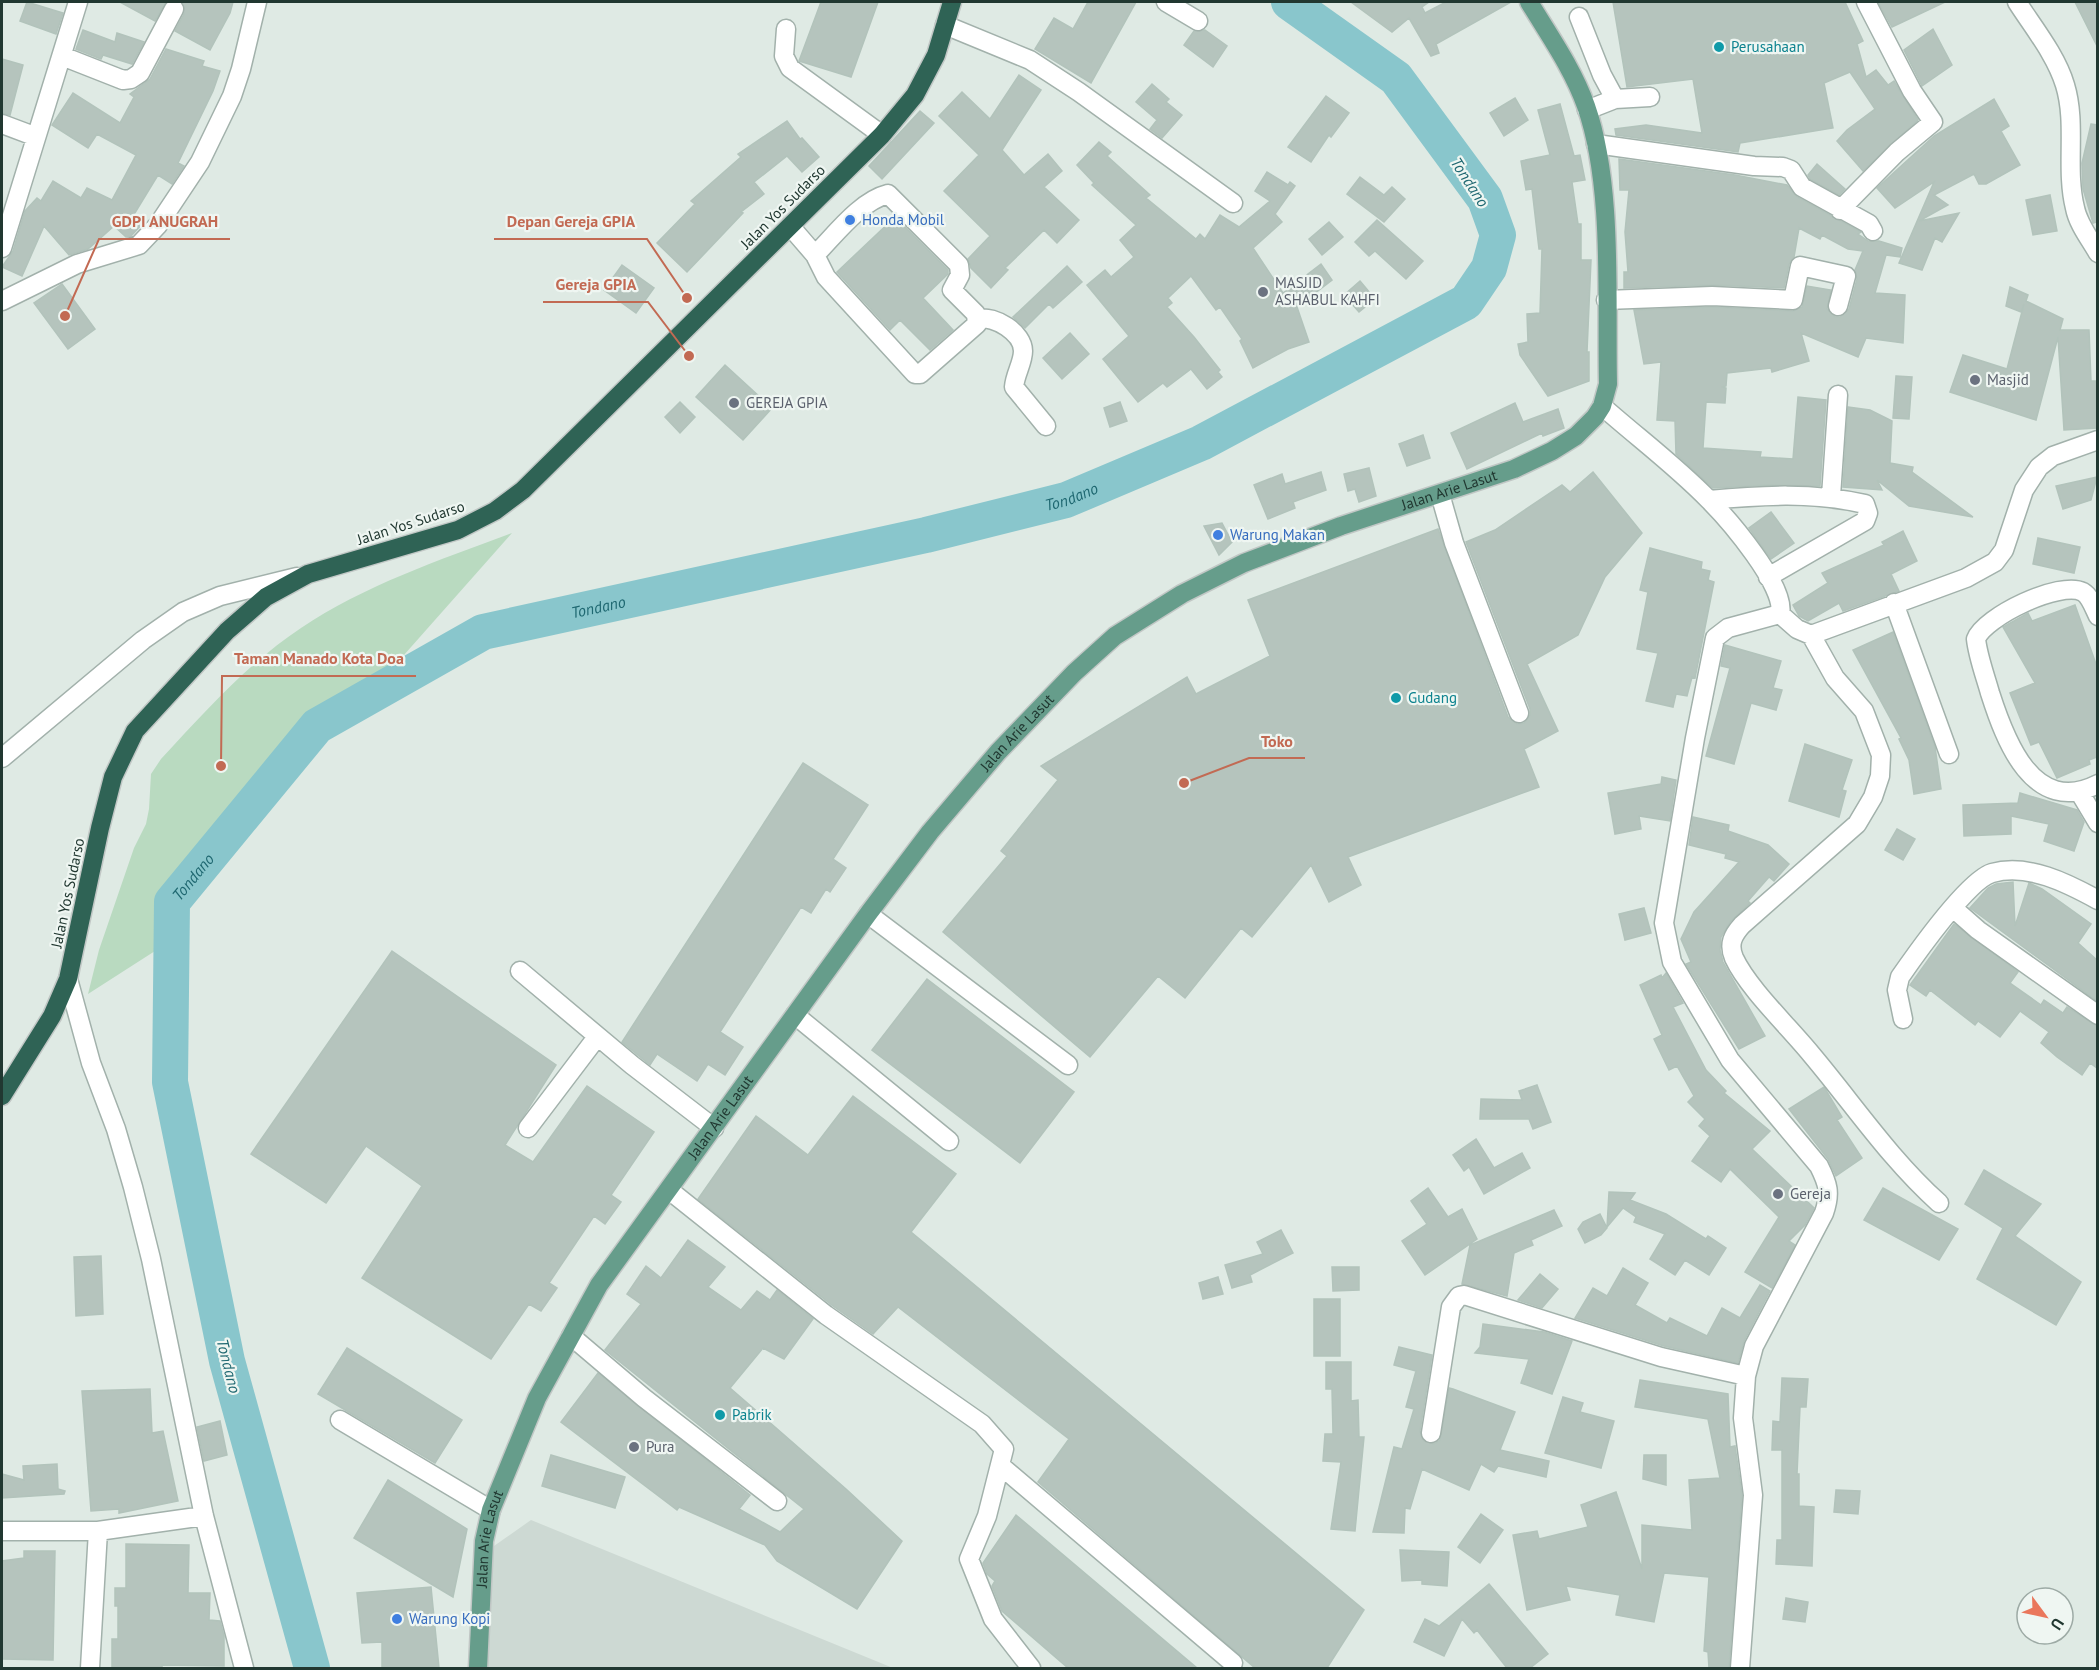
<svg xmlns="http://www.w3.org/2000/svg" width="2099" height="1670" font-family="'PT Sans',sans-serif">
<rect width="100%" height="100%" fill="#dfeae4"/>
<path fill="#cdd9d3" d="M531 1520 893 1668H488L484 1553Z"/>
<path fill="#b9dac0" d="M512 533 396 664 358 695 324 729 307 754 274 773 219 830 176 888 155 951 88 994 99 950 134 848 146 824 149 809 151 774 161 759C204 713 248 663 301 628 365 585 440 560 512 533Z"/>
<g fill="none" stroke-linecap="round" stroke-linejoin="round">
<path stroke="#89c6cc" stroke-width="36" id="s1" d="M312 1668 227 1361 170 1082 172 902 317 726 483 632 926 535 1066 500 1201 443 1466 302 1489 268 1498 235 1485 199 1396 78 1289 2"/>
</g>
<path fill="#b5c4bd" stroke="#b2c3bb" stroke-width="1.5" d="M27 2 63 13 56 34 20 21Z
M120 2H166L155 21Z
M182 2H233L230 13 210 50 175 31 184 14Z
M821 2H878L851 77 799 61Z
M1088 2H1136L1091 83 1035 49 1054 18 1073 29Z
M1351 2H1429L1422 7 1425 13 1446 2H1511L1436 44 1439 53 1431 56 1409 18 1392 32Z
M1613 2H1845L1863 41 1857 44 1866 77 1876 70 1888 85 1894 81 1918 120 1863 171 1837 141 1847 130 1875 109 1850 72 1824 83 1833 128 1740 143 1738 152 1616 135 1615 129 1646 125 1702 133 1693 79 1627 87Z
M1878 2H1945L1892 27Z
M2075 2H2097V46Z
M1933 29 1952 65 1922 86 1904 50Z
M83 30 115 42 117 33 144 42 132 64 103 55 101 59 76 49Z
M1205 30 1227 46 1213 67 1184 45 1194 31Z
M166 49 204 61 202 66 220 71 213 91 178 163 184 166 172 184 158 175 133 216 142 224 131 236 126 237 114 226 88 249 69 255 44 226 22 276 2 267 13 251 25 211 37 198 41 201 53 181 81 198 87 188 112 200 136 155 97 134 88 148 52 125 73 93 120 123 134 97 130 94 150 79Z
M2 59 23 65 10 115 2 113Z
M1019 75 1041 90 1002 150 1024 175 1048 154 1062 171 1044 187 1079 220 1057 243 1044 230 1005 268 1008 270 991 288 971 268 968 259 990 236 944 191 979 155 939 116 962 92 990 119Z
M1152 84 1169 99 1166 102 1182 115 1162 138 1150 129 1157 120 1136 102Z
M1326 96 1349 113 1331 137 1329 135 1311 162 1288 147Z
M1515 98 1528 120 1504 136 1490 113Z
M1994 99 2009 126 2001 131 2020 165 1986 184H1979L1974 174 1934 195 1948 205 1919 221 1959 213 1942 242 1935 238 1922 270 1899 263 1934 182 1895 208 1877 188 1934 136Z
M1560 104 1574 156 1580 155 1585 180 1572 182 1578 224H1581V260H1591L1587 352H1589V381L1548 396 1520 355 1518 344 1528 342 1527 314 1540 313 1542 249H1539L1532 189 1526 190 1521 161 1550 155 1538 110Z
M920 111 934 123 882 179 869 166Z
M787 121 800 139 802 138 819 157 802 172 787 156 754 182 764 194 741 212 743 213 687 272 657 243 695 204 691 201 741 157 738 154Z
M2091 124 2097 125V222L2093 223 2083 189 2082 163Z
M1099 142 1111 152 1107 156 1150 195 1146 198 1196 239 1200 234 1205 239 1220 215 1239 227 1270 201 1255 191 1267 172 1288 185 1290 182 1295 186 1275 214 1282 222 1253 248 1283 293 1321 264 1332 280 1297 307 1309 342 1288 349 1253 368 1240 341 1242 339 1220 307 1216 310 1191 276 1168 298 1172 303 1167 307 1194 337 1220 370 1218 372 1222 377 1207 389 1191 369 1167 387 1163 383 1138 402 1103 359 1129 336 1087 285 1105 270 1111 277 1134 257 1120 240 1136 225 1092 185 1094 183 1077 165Z
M1619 159 1735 175 1787 185 1797 197 1861 232 1858 234 1868 241H1879L1902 248 1900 257 1886 255 1875 293 1905 295 1903 343 1866 338 1858 357 1801 333 1809 361 1772 372 1771 368 1727 373 1726 386 1722 387 1726 388 1725 403 1706 402 1703 448 1761 452 1760 457 1793 459 1798 397 1826 400 1820 486 1768 485 1713 488 1676 454 1675 421 1657 420 1661 362 1644 364 1634 310 1712 307 1793 311 1802 307 1807 286 1831 290 1827 309 1835 317H1840L1849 309 1857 279 1855 270 1863 251 1848 249 1822 235 1820 239 1799 228 1794 257 1789 264 1784 288 1713 285 1624 288V272H1628L1625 232 1629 190H1620Z
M1817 164 1845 189 1839 195 1810 179 1808 175Z
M1360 177 1384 195 1392 187 1405 199 1384 222 1347 194Z
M2050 195 2057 231 2033 235 2026 200Z
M895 217 948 270V274L923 298 953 330 930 350 900 320 890 330 837 272Z
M1377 220 1423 261 1406 279 1375 251 1369 256 1355 242Z
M1329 222 1343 237 1322 255 1309 239Z
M622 265 654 288 636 313 604 290Z
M1067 266 1082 282 1053 308 1049 304 1025 328 1013 317Z
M1360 281 1375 299 1359 312 1344 295Z
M62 284 95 329 68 349 34 303Z
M2010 287 2028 295 2026 301 2063 319 2060 330H2089L2091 381H2096L2097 428 2064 430 2058 337 2036 420 1950 392 1963 355 2007 369 2024 304 2021 312 2006 306Z
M1070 333 1089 354 1062 379 1043 358Z
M725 365 772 408 743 440 696 397Z
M1896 376 1912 377 1909 419 1893 418Z
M680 402 695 417 680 433 665 417Z
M1120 402 1127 421 1110 427 1104 408Z
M1515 403 1523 422 1558 409 1564 428 1543 436 1542 433 1467 469 1451 433Z
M1848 407 1870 410 1892 421 1890 463 1913 467 1912 472 1973 517 1909 506 1877 480 1882 490 1843 487Z
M1423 435 1430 458 1407 466 1399 444Z
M1369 468 1376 496 1359 502 1355 489 1348 491 1344 474Z
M1321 472 1326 490 1293 502 1295 508 1268 519 1254 485 1282 474 1285 484Z
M1593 472 1642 533 1605 577 1578 635 1527 664 1558 731 1524 749 1539 787 1348 857 1361 885 1329 902 1311 865 1252 937 1241 928 1185 998 1158 976 1090 1057 943 932 1007 856 1001 851 1058 780 1041 766 1187 677 1196 694 1270 656 1248 600 1438 529 1508 717 1517 724 1524 723 1530 715V709L1466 542 1495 530 1562 485 1570 492Z
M2097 477 2091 500 2063 509 2056 486Z
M1771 512 1794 543 1771 559 1749 528Z
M1222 523 1232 542 1219 555 1204 526Z
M1903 531 1917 561 1891 574 1899 591 1843 611 1839 603 1808 621 1799 616 1793 605 1828 583 1822 573 1884 545 1882 542Z
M2038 538 2080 547 2074 573 2033 564Z
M1650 548 1702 562 1701 569 1710 571 1708 580 1714 582 1695 678 1692 677 1687 696 1676 694 1673 707 1646 701 1658 653 1637 649 1648 592 1640 590Z
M2075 605 2097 667V757L2089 760 2090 764 2057 778 2039 742 2031 745 2010 693 2035 683 2003 627 2028 613 2032 621Z
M1893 632 1935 747 1941 789 1914 794 1909 760 1899 739 1901 738 1853 650Z
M1725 645 1781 661 1773 688 1782 690 1776 710 1751 703 1734 764 1706 756 1730 668 1721 666Z
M1805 744 1852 760 1842 790 1846 791 1839 817 1789 801Z
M803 763 868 805 833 859 846 868 830 892 826 889 811 913 801 907 720 1032 743 1047 725 1075 708 1064 697 1081 657 1054 650 1065 622 1042Z
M1662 777 1676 780 1670 821 1639 816 1641 829 1615 834 1608 793 1661 784Z
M2020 793 2077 810 2084 822 2074 851 2044 841 2049 824 2011 816V834L1964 836 1963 805 2018 803Z
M1693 817 1729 825 1728 831 1768 845 1789 864 1774 881 1769 877 1748 901 1750 903 1730 922 1721 937 1720 950 1723 962 1765 1036 1739 1049 1686 964 1691 962 1681 939 1694 912 1739 862 1725 858 1726 854 1689 845Z
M1897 829 1915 839 1903 860 1885 850Z
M2013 882 2015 926 2029 883 2042 889 2091 924 2078 943 2097 960V1001L1970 908 1988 888 1996 884Z
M1644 908 1651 933 1625 940 1619 914Z
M1954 924 2018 972 2010 983 2041 1005 2044 1000 2063 1013 2067 1007 2097 1026V1068L2090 1063 2082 1075 2057 1057 2041 1043 2049 1032 2020 1011 2000 1037 1978 1021 1975 1025 1930 990 1926 996 1910 985Z
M392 951 556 1065 505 1145 533 1162 587 1086 654 1132 611 1195 621 1202 605 1224 594 1216 549 1283 557 1288 541 1311 529 1304 491 1359 362 1278 422 1186 366 1146 326 1203 251 1154Z
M1666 973 1683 1003 1673 1007 1706 1070 1726 1091 1724 1093 1770 1131 1752 1149 1814 1208 1805 1225 1789 1241 1795 1245 1772 1288 1745 1272 1779 1217 1730 1169 1721 1182 1692 1161 1710 1136 1699 1126 1705 1119 1688 1102 1694 1096 1677 1066 1669 1070 1654 1039 1662 1035 1640 985 1661 975 1662 978Z
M927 979 1074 1092 1020 1163 872 1050Z
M1537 1085 1551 1122 1533 1129 1529 1119H1480L1481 1099 1522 1100 1519 1091Z
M1824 1087 1842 1117 1837 1120 1862 1158 1836 1176 1828 1159 1789 1109Z
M853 1096 956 1174 911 1232 1364 1610 1327 1668H1255L1038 1482 1069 1439 898 1307 873 1334 833 1306 698 1199 756 1116 808 1155Z
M1476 1139 1494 1168 1522 1153 1530 1168 1484 1194 1469 1167 1464 1171 1453 1155Z
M1984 1170 2041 1204 2015 1236 2081 1282 2056 1325 1977 1279 2003 1228 1965 1204Z
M1428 1188 1448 1217 1462 1209 1477 1239 1425 1275 1402 1241 1427 1224 1411 1201Z
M1883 1188 1958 1229 1939 1260 1864 1220Z
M1609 1192 1635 1193 1630 1200 1666 1214 1706 1239 1708 1236 1726 1248 1709 1275 1685 1260 1675 1275 1650 1259 1665 1234 1634 1222 1636 1217 1623 1208 1607 1227Z
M1554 1210 1562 1226 1531 1240 1533 1245 1514 1253 1507 1296 1462 1284 1470 1245Z
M1600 1214 1607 1228 1601 1235 1585 1243 1578 1229 1583 1222Z
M1281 1230 1293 1253 1250 1275 1252 1282 1232 1288 1225 1265 1263 1254 1257 1242Z
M688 1240 725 1267 708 1287 741 1310 757 1291 770 1300 777 1290 813 1319 784 1359 763 1348 730 1388 846 1489 902 1541 857 1609 777 1561 765 1545 679 1507 677 1510 561 1422 598 1373 750 1495 739 1509 780 1532 804 1509 605 1350 641 1304 627 1294 646 1266 661 1278Z
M101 1256 103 1314 76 1316 74 1257Z
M1332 1267H1359V1290L1333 1291Z
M1623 1268 1648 1283 1635 1305 1667 1323 1670 1318 1707 1336 1722 1308 1740 1318 1760 1285 1770 1291 1744 1341 1738 1363 1664 1346 1575 1318 1593 1288 1607 1296Z
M1540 1274 1558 1289 1542 1308 1518 1300Z
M1218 1277 1223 1294 1203 1299 1199 1283Z
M1314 1299H1340V1356H1314Z
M1483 1324 1544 1332 1572 1341 1552 1394 1521 1383 1529 1359 1475 1353 1480 1347Z
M1399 1347 1432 1355 1420 1431 1424 1441 1434 1444 1440 1440 1449 1388 1453 1389 1515 1412 1500 1450 1549 1461 1546 1477 1498 1466 1494 1472 1481 1464 1469 1490 1422 1469 1410 1509 1405 1508 1404 1533 1373 1532 1394 1447 1402 1449 1414 1409 1406 1407 1416 1371 1394 1365Z
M347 1348 462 1420 435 1463 318 1394Z
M1326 1362H1351V1401L1358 1400 1359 1437H1364L1355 1531 1331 1529 1341 1462 1323 1461 1325 1434H1333L1332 1389H1326Z
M1782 1378 1808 1379 1806 1407H1800L1797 1474H1799V1506L1814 1507 1812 1566 1776 1564 1777 1540H1782V1450H1772L1773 1421 1780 1422Z
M1640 1380 1728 1394 1730 1447 1735 1446 1742 1495 1729 1668H1709L1708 1652 1704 1651 1709 1577 1664 1573 1654 1622 1616 1615 1620 1595 1566 1586 1570 1600 1527 1610 1513 1535 1537 1531 1539 1539 1588 1527 1581 1505 1616 1492 1642 1569V1525L1692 1530 1689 1480 1720 1478 1708 1419 1635 1407Z
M150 1389 152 1433 163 1431 178 1501 119 1513V1509L91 1511 82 1391Z
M1563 1397 1583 1403 1580 1412 1614 1421 1601 1468 1545 1453Z
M220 1421 227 1455 204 1461 197 1427Z
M551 1455 625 1477 615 1508 542 1486Z
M1644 1455H1666V1485L1643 1479Z
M57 1464 58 1489 65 1491 64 1494 2 1498V1474L24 1480 23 1466Z
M388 1480 467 1529 453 1597 354 1538Z
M1836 1490 1860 1491 1858 1514 1834 1512Z
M1481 1514 1503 1530 1480 1563 1458 1547Z
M1016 1515 1197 1668H1068L1002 1611 992 1586 995 1581 987 1574 983 1563Z
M126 1544 189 1545 188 1593H210L209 1620 220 1621 224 1636V1666L162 1665V1668H112V1639H118V1606H115V1588H126Z
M1400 1550 1449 1552 1447 1586 1422 1584V1580L1402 1581Z
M24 1551H55L53 1660 2 1659V1561L24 1558Z
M1489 1584 1548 1654 1530 1668H1507L1477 1630 1474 1633 1462 1619 1444 1656 1414 1642 1425 1619 1439 1626Z
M431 1587 439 1668H382V1642L362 1643 357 1593Z
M1786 1598 1808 1602 1805 1622 1783 1619Z"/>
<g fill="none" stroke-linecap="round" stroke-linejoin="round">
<g stroke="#a2b1ab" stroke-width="21">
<path id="minor" d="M1166 2 1198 21
M2017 2C2033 27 2056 55 2065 85 2077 124 2065 168 2075 208 2078 224 2090 239 2098 253
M1579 17 1602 75 1615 99
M945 25 1030 60 1079 92 1233 203
M786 29 784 56 790 68 882 135
M62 56 123 80 131 79 140 73 174 9
M1587 110 1615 99 1650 97
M2 124 34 136
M1596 144 1754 166 1783 167 1791 170 1802 187 1869 224 1873 231
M1840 210 1897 152 1933 122 1912 91 1866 2
M790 226 815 255 826 277 915 374H920L977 324 976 314 952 290 960 275 959 265 888 194C860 201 835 235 815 255
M2 248 78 2
M1606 300 1712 296 1793 300 1800 266 1846 276 1838 306
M2 301 77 264 139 245 158 225 200 162 232 96 241 69 257 2
M978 319C995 315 1023 333 1023 351 1023 363 1015 374 1014 387L1046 426
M1602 406C1637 437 1676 466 1709 500 1728 519 1787 587 1780 614
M1440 494 1454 543 1519 713
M1831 496 1838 395
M1709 500C1762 495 1813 492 1865 504L1868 513 1865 521 1768 577
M1894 603 1949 754
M1780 614 1797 629 1811 635 1835 678 1864 711 1881 755 1880 776 1873 797 1857 824 1742 925C1733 935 1728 944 1734 958 1748 988 1789 1027 1811 1054 1854 1105 1889 1158 1939 1203
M2098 616C2094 608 2090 596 2083 592 2060 580 1984 617 1976 639 1978 657 1985 675 1990 693 2005 740 2033 817 2098 784
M1811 635 1966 578 1995 562 2004 550 2024 490 2039 467 2053 456 2098 440
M2 758 143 640 183 612 220 596 297 577
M2080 793 2098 823
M1953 908 1978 930 2098 1015
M868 914 1068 1065
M520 971 632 1065 714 1128
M68 979 91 1063 116 1129 133 1187 151 1259 204 1516 244 1668
M795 1015 949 1141
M1903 1019 1897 990 1900 977C1916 954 1968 880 1992 873 2028 863 2067 883 2098 900
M528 1128 597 1037
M669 1190 826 1315 982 1424 1004 1449 987 1516 969 1559 993 1619 1031 1668
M571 1336 644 1398 777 1501
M340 1420 491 1510
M1431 1433 1451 1307 1459 1296 1464 1295 1661 1357 1746 1376
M1001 1466 1233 1663
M2 1531H98L204 1516
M90 1668 98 1531
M1740 1668 1753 1495 1743 1418 1746 1376 1754 1346 1824 1213C1831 1193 1828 1184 1819 1166L1730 1060 1672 962 1664 923 1695 738 1715 638 1728 628 1780 614"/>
</g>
<g stroke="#c1c7c5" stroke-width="21">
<g id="major">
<path id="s2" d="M478 1668 484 1541 491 1510 537 1398 599 1285 868 914 930 832 998 752 1074 673 1115 636 1182 594 1244 563 1341 526 1514 469 1552 451 1576 436 1595 417 1602 406 1608 384C1606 300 1614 186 1586 106 1573 69 1549 35 1529 2"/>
</g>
</g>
<g stroke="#c1c7c5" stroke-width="21">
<path id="highway" d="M2 1096 52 1016 68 979 100 828 113 777 135 731 227 631 266 597 308 574 458 530 495 511 523 490 882 135 915 95 936 55 952 2"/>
</g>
<use href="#minor" stroke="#fff" stroke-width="18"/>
<use href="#major" stroke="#669d8b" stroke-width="18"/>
<use href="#highway" stroke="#2f6355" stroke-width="18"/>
</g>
<g fill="#0f9aa8" stroke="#eff6f2" stroke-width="2">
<circle cx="1719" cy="47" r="6"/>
<circle cx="1396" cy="698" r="6"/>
<circle cx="720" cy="1415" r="6"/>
</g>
<g fill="#3f7fe0" stroke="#eff6f2" stroke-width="2">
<circle cx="850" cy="220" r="6"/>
<circle cx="1218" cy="535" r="6"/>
<circle cx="397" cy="1619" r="6"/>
</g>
<g fill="#6b7280" stroke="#eff6f2" stroke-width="2">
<circle cx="1263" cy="292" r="6"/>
<circle cx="1975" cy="380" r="6"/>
<circle cx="734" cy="403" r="6"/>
<circle cx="1778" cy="1194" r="6"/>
<circle cx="634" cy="1447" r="6"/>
</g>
<g text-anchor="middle" stroke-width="4.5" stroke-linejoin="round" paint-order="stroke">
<g font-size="15" fill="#0d838f" stroke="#eff6f2" text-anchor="start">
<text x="1731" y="52">Perusahaan</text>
<text x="1408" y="703">Gudang</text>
<text x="732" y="1420">Pabrik</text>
</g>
<g font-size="15" fill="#213831" stroke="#eff6f2">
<text transform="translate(783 207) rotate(-45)" y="5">Jalan Yos Sudarso</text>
<text dy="5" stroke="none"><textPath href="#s2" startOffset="1606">Jalan Arie Lasut</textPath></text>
<text transform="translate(411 523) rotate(-18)" y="5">Jalan Yos Sudarso</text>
<text dy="5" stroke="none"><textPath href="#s2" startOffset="1102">Jalan Arie Lasut</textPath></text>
<text transform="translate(68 893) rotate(-78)" y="5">Jalan Yos Sudarso</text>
<text dy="5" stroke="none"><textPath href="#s2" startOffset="616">Jalan Arie Lasut</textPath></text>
<text dy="5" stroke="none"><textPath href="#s2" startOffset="130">Jalan Arie Lasut</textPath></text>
</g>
<g font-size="15" fill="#366cbe" stroke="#eff6f2" text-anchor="start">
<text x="862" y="225">Honda Mobil</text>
<text x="1230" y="540">Warung Makan</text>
<text x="409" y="1624">Warung Kopi</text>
</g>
<g font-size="15" fill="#5b616d" stroke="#eff6f2" text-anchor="start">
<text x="1275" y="288">MASJID<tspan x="1275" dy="17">ASHABUL KAHFI</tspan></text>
<text x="1987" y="385">Masjid</text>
<text x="746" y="408">GEREJA GPIA</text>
<text x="1790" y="1199">Gereja</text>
<text x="646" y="1452">Pura</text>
</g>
<g font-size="16" font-style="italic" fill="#1f6871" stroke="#eff6f2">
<text transform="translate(1470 182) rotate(57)" y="6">Tondano</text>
<text dy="6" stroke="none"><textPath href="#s1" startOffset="1806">Tondano</textPath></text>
<text dy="6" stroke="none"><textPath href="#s1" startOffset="1320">Tondano</textPath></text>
<text dy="6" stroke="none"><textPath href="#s1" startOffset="816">Tondano</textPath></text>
<text transform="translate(229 1366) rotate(76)" y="6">Tondano</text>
</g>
</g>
<path fill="none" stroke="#c26a53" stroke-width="2" d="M65 316L99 239H230M687 298L647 239H494M689 356L648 302H543M221 766L222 676H416M1184 783L1249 758H1305"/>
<g fill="#c26a53" stroke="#eff6f2" stroke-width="2">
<circle cx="65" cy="316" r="6"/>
<circle cx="687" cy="298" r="6"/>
<circle cx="689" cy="356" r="6"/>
<circle cx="221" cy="766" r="6"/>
<circle cx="1184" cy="783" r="6"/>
</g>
<g font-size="16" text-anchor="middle" font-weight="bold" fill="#c26a53" stroke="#eff6f2" stroke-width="4.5" stroke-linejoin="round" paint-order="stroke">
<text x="165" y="227">GDPI ANUGRAH</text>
<text x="571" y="227">Depan Gereja GPIA</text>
<text x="596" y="290">Gereja GPIA</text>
<text x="319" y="664">Taman Manado Kota Doa</text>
<text x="1277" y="747">Toko</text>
</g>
<rect width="2099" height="1670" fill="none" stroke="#213831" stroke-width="6"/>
<g transform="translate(2045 1616) rotate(123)"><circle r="28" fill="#eff6f2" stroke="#9daaa5" stroke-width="1.5"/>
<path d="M0-4.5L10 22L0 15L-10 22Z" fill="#ea775c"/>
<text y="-9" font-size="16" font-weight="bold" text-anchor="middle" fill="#213831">U</text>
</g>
</svg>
